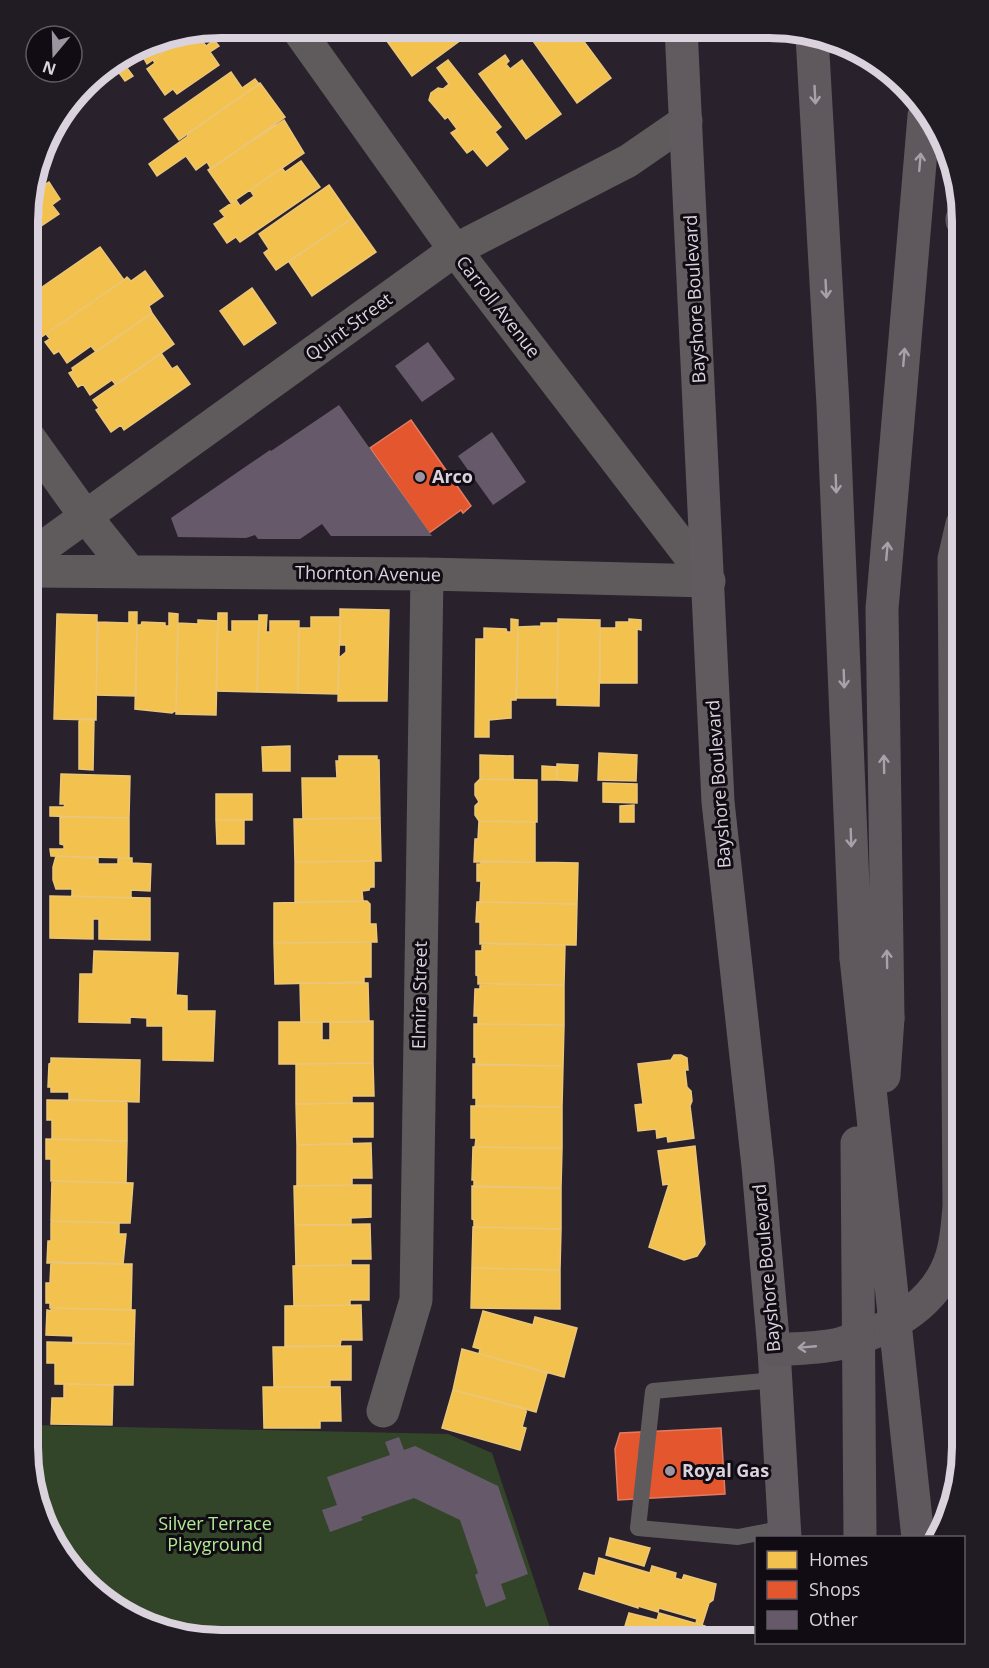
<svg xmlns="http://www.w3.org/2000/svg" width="989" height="1668" font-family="'Open Sans',sans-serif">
<rect width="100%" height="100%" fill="#29222c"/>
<path fill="#334529" d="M27 1425 448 1434 492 1453 554 1640 195 1639 103 1601 42 1521 27 1448Z"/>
<path fill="#f2c14e" stroke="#ebc679" stroke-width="1.5" d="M377 27 411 28 389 44Z
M411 28H475L476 29 412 76 389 44Z
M541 28H564L567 33 574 28 611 78 577 103 533 41 543 34 539 29Z
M193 32 147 64 143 57 127 68 133 76 125 81 112 63 147 42Z
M193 32H196L206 46 214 40 219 46 210 52 219 65 177 94 173 89 165 95 147 69 155 63 153 60Z
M505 55 509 61 506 64 510 69 522 60 561 114 526 139 479 74Z
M448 60 501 127 495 132 508 149 487 166 473 149 467 153 451 133 457 129 448 117 445 119 429 100 431 93 438 88 443 89 449 84 437 68Z
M231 72 242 88 255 79 259 84 179 140 164 119Z
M260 83 285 117 211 169 207 162 196 170 186 156 157 176 149 164 188 136 187 134Z
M284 120 304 153 231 203 208 170Z
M301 161 320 187 240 242 236 237 227 243 214 224 225 217 220 211 236 200 240 206 254 196 250 190 282 168 285 172Z
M34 177 41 187 49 182 60 199 52 205 59 214 29 234V195Z
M329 185 352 218 276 270 264 253 269 249 259 234Z
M352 218 376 252 312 296 289 262Z
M100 247 124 280 40 338 28 321V297Z
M145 271 163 296 149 306 152 313 96 352 91 346 67 363 59 351 54 354 45 342 50 339 46 334 124 280 127 277 131 281Z
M252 288 276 323 244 345 220 311Z
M152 313 174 344 116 385 112 380 90 395 83 384 78 387 69 373 73 371 72 368Z
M161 353 172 369 177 366 190 384 124 430 121 425 111 432 96 410 99 408 93 400Z
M340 609 389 610 387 701H338L339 658 346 652V645H340Z
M129 612H137L136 696 96 695 98 622 129 623Z
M169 613 178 614 176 710 172 713 135 709 137 625H141L142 622 165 623V626H169Z
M218 613H227V631L232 632V621H259L257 692 216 691Z
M57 614 97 615 96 720 54 719Z
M259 615H267L266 632H270V621H299L298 693 257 692Z
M311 617H340L338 694 298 693 299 628H311Z
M511 619 518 620 516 700H511V718L489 720V737H475L476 639H484V628L506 629 507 632H511Z
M558 619 600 620 599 706 557 705Z
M629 619 641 620V630L637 629V683H600V628H616V622H629Z
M198 620 218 621 216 715 176 714 178 623 198 624Z
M541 623H558L557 698H517L518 627 541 626Z
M79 719H94L93 770 79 769Z
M290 746V771H263L262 747Z
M599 753 637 755 636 781 598 780Z
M480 755 513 756V780L480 779Z
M339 756H377V760H379L380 818 303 819 302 778H337L336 761H339Z
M557 764 578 765 577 781 557 780Z
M542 766 557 767V780H542Z
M61 774 130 776 129 818 50 816V807H64L65 804H60Z
M480 779 537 780V822L479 821 475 815V806L479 802 475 795V784Z
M603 783 637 784V803L603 802Z
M216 794H252V820H216Z
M634 805V822H620V806Z
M60 817 129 818V858L51 856 50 849H64V845L60 844Z
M380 818 381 861 295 862 294 819Z
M216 820H244V844H217Z
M479 821 535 822V862H474L475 839H478Z
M56 856 98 858V864H118V858H132V863L151 864 150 891 131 890V898L72 896V889H56L53 880V867Z
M374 861V887H370L369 890 362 891 363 901 295 902V862Z
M481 861 578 863 577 904 480 902 481 881H477V864H481Z
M50 896 150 898V940L99 939V919H93V939L50 938Z
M367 901 370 904V924H376L377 942 274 943V903Z
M477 902 577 904 576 945 480 944V922H476Z
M371 942V977H364V982L275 984 274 943Z
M482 943 565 945 564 985 478 984V976L476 975V951H482Z
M94 951 178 953 176 995 187 996V1011H215L213 1061 163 1060V1026H147V1018L130 1017V1023L79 1022 80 974H93Z
M300 983H368L369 1022H301Z
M480 984 564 985V1025L478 1024V1016H474L475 989H480Z
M373 1021V1063L279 1064V1022H322V1040H330V1022Z
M474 1024 564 1025 563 1066 476 1065V1057H474Z
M674 1055H681L687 1058 688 1070H685L687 1087 691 1091 692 1101 690 1106 694 1138 668 1142 667 1136 657 1138 656 1129 638 1131 635 1105 643 1104 638 1064 671 1060Z
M51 1058 140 1060 139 1102 69 1100V1092H51V1087H48L49 1064 51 1063Z
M373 1063 374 1096H352V1103L296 1104V1064Z
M473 1064 563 1066 562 1107 476 1106V1098H473Z
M47 1100 127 1101V1141L52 1139V1120H47Z
M352 1103H373V1137H352V1144L297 1145 296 1104Z
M471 1106 562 1107V1148L475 1147 476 1138H471Z
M46 1139 127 1141 126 1183 51 1181V1159H46Z
M371 1143 372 1178H352V1185L297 1186V1145Z
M695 1146 705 1244 697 1256 684 1260 649 1247 669 1184 663 1185 658 1151Z
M473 1147 562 1148 561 1188 474 1187V1180H472Z
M52 1181 133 1183 130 1223 51 1221Z
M352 1185H371V1217L351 1218V1225H295L294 1186Z
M472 1186 561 1188V1229L474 1227V1220L472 1219Z
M51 1221 119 1223V1234H126L123 1264 47 1263 48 1241H51Z
M370 1224 371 1259H351V1265L296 1266 295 1225Z
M473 1227 561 1229 560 1270 472 1268Z
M51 1262 132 1264 131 1310 50 1308V1303H46V1283H50Z
M351 1265H369V1300H350V1305L294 1306 293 1266Z
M472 1268 560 1270V1309L471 1308Z
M361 1305 362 1340H341L340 1346H285V1306Z
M51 1308 135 1310 134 1344 73 1343V1336L46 1335 47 1310 51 1311Z
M483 1311 533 1325 535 1317 577 1328 564 1377 479 1354 480 1349 473 1347Z
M47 1342 134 1344 133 1385 55 1384V1363H47Z
M351 1346V1380H330V1387H274L273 1347Z
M462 1349 547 1373 536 1412 453 1390Z
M64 1384 113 1385 112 1425 51 1424 52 1398H64Z
M263 1387H340L341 1421H320V1428H264Z
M453 1390 527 1409 522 1427 526 1428 520 1450 442 1428Z
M610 1538 650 1548 644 1566 606 1555Z
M599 1558 650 1573 652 1566 676 1573 675 1578 682 1580 684 1575 716 1584 713 1600 709 1603 702 1625 696 1623 697 1619 659 1608 658 1612 638 1606V1608L579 1589 584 1573 595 1576Z
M629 1613 657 1620 659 1613 705 1626 701 1641H640L622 1636Z"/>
<path fill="#e4572e" stroke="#e17c62" stroke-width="1.5" d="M411 420 471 506 463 513 461 510 429 533 370 448Z
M721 1428 725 1494 618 1500 615 1449 620 1433Z"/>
<path fill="#665a6a" d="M428 342 455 379 422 402 395 366Z
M339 405 432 536H331L322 524 300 539H258L255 535 246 538 178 537 171 518 270 450 271 451Z
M492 432 526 482 493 505 458 456Z
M399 1437 404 1450 415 1446 498 1486 528 1574 501 1584 506 1599 486 1607 475 1575 478 1573 460 1520 414 1498 361 1517 363 1520 330 1532 322 1510 337 1505 327 1477 390 1455 385 1442Z"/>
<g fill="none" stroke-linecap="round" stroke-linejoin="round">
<path stroke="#5f5b5c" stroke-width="16" d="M776 1380 653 1391 638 1528 738 1537 785 1528"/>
<path stroke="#5f5b5c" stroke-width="33" d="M296 27 455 250 709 581
M28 436 86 517 130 572
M28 558 455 250 628 161 686 121
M28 571 427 574 709 581
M383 1411 416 1300 427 574"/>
<path stroke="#615b5f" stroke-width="33" d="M681 28 718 802 758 1166 774 1350 785 1538"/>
<path stroke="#5f585c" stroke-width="33" d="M812 36 833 405 856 958
M962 219V221
M888 1018 882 609 924 116
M774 1350C796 1348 821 1349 842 1343 892 1330 943 1301 954 1247 957 1234 958 1220 959 1206L954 559 962 524"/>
<path stroke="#5f585c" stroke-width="33" d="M856 958 918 1538
M884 1076 888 1018
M857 1143 860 1538"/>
</g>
<defs><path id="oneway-shaft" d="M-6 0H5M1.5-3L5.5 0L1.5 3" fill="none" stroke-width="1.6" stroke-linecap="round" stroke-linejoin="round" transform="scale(1.5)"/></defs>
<g stroke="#a9a1a9">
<use href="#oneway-shaft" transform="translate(815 95) rotate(87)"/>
<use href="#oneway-shaft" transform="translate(920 162) rotate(-85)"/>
<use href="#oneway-shaft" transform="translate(826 289) rotate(87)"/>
<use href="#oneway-shaft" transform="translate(904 357) rotate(-85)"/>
<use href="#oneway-shaft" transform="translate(836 484) rotate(88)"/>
<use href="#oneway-shaft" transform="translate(887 551) rotate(-85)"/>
<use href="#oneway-shaft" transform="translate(844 679) rotate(88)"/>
<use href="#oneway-shaft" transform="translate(884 764) rotate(-91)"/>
<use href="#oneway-shaft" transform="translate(851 838) rotate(88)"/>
<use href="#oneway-shaft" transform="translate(887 959) rotate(-91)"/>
<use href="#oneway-shaft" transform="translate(807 1347) rotate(175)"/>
</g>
<g fill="#9c949f" stroke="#110b13" stroke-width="2">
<circle cx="420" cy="477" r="6"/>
<circle cx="670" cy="1471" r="6"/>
</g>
<g text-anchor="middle" stroke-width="6" stroke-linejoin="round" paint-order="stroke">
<g font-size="18" fill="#dad2dd" stroke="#110b13">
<text transform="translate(695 299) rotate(-93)" y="6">Bayshore Boulevard</text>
<text transform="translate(498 307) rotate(52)" y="6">Carroll Avenue</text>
<text transform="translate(349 327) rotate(-36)" y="6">Quint Street</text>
<text transform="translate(368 574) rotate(1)" y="6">Thornton Avenue</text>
<text transform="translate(719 784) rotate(-94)" y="6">Bayshore Boulevard</text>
<text transform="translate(420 995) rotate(-89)" y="6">Elmira Street</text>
<text transform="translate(767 1268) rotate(-95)" y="6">Bayshore Boulevard</text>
</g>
<g font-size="18" font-weight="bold" fill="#dad2dd" stroke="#110b13" text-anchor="start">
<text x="432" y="483">Arco</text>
<text x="682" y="1477">Royal Gas</text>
</g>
<g font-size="18" fill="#b0ea93" stroke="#110b13">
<text x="215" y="1530">Silver Terrace<tspan x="215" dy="21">Playground</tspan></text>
</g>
</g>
<path d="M0 0H989V1668H0ZM221 38H769A183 183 0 0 1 952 221V1447A183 183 0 0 1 769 1630H221A183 183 0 0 1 38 1447V221A183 183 0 0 1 221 38Z" fill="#211b23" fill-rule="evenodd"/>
<path fill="none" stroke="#dad2dd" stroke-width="8" d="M221 38H769A183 183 0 0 1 952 221V1447A183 183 0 0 1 769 1630H221A183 183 0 0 1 38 1447V221A183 183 0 0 1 221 38Z"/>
<rect x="755" y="1536" width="210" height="108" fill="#110b13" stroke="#615b64" stroke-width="1.5"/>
<rect x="767" y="1551" width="30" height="18" fill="#f2c14e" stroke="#615b64" stroke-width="1.5"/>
<text x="809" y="1566" font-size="18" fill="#dad2dd">Homes</text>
<rect x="767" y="1581" width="30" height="18" fill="#e4572e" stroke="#615b64" stroke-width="1.5"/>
<text x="809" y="1596" font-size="18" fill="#dad2dd">Shops</text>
<rect x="767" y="1611" width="30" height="18" fill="#665a6a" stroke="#615b64" stroke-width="1.5"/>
<text x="809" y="1626" font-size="18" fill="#dad2dd">Other</text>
<g transform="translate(54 54) rotate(199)"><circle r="28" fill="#110b13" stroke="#615b64" stroke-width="1.5"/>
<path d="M0-4.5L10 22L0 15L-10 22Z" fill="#9c949f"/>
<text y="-9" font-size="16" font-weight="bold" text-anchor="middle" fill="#dad2dd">N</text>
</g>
</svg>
